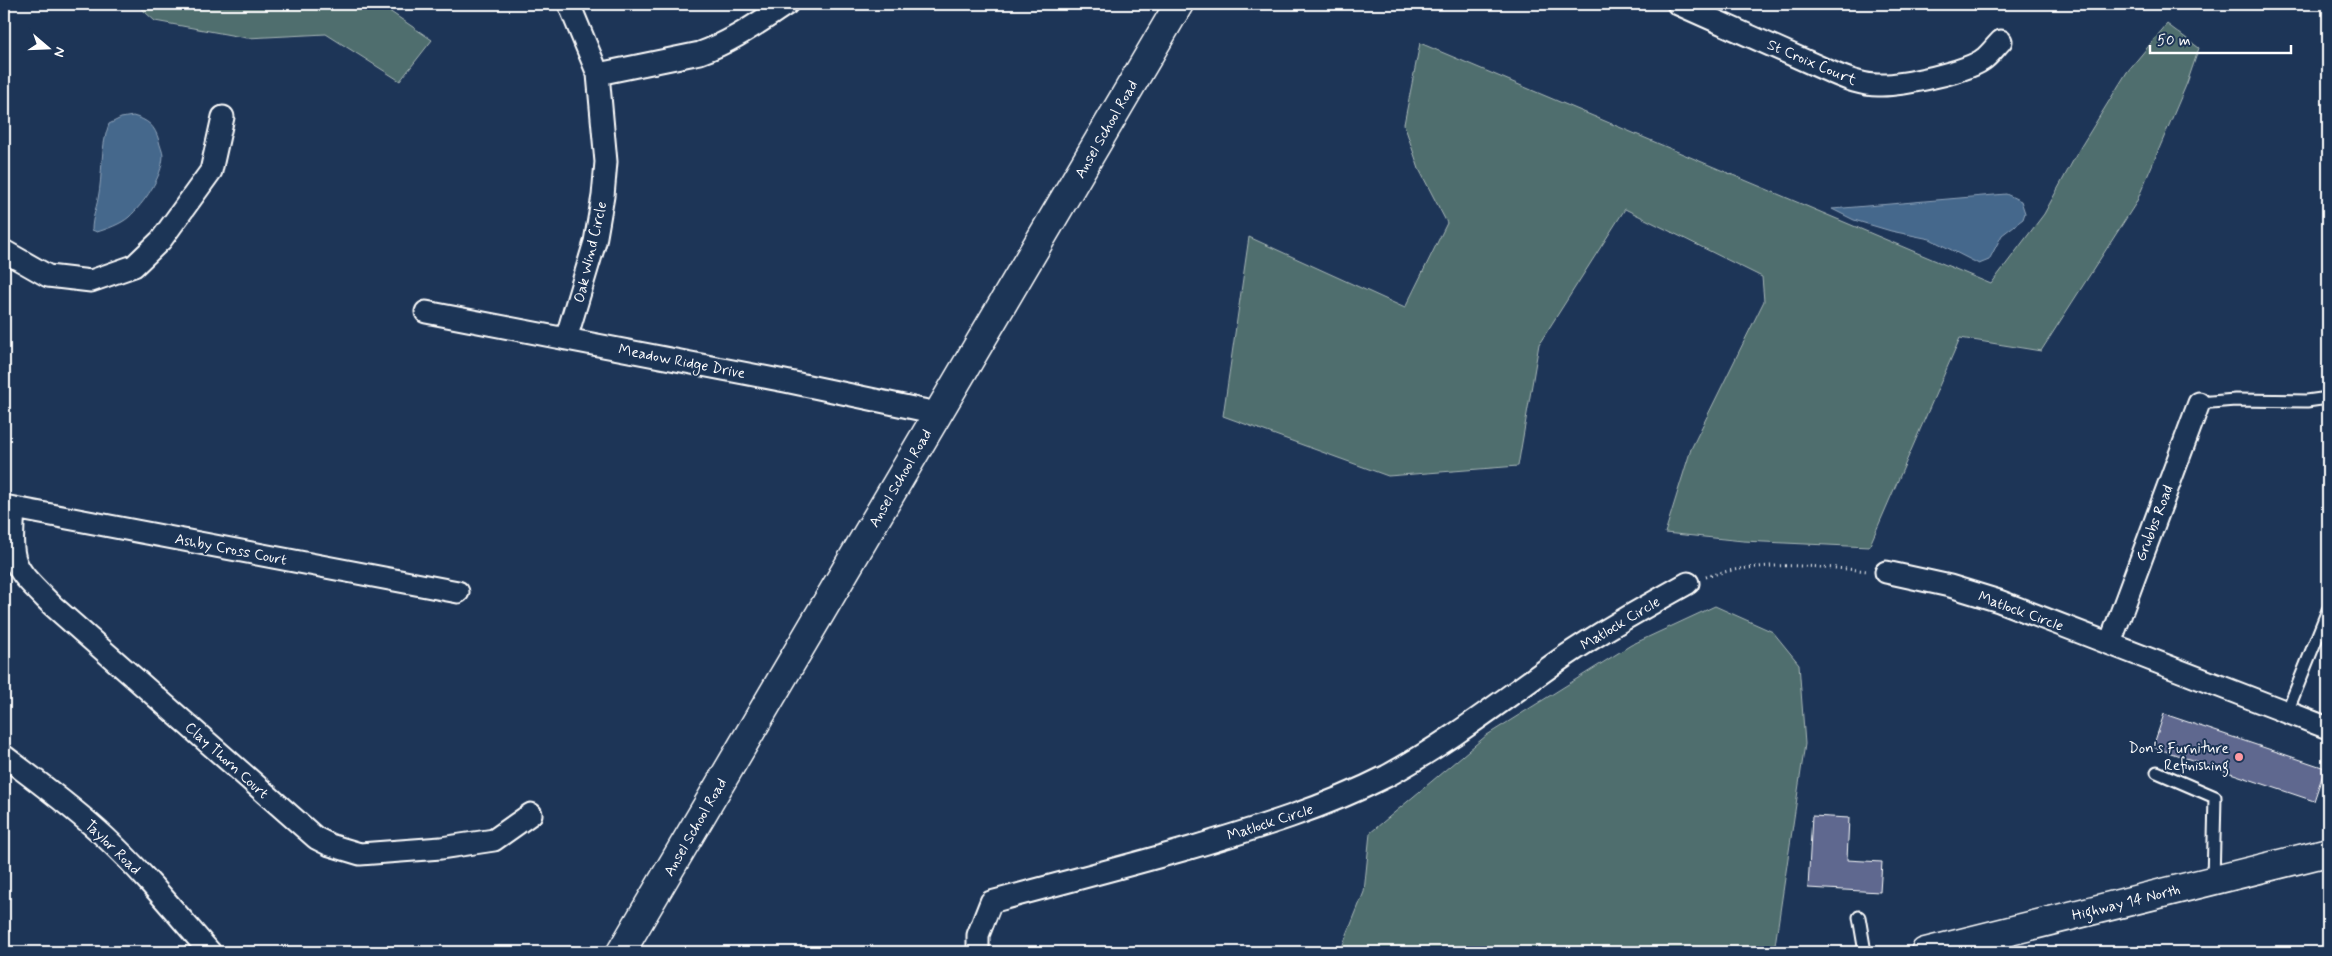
<svg xmlns="http://www.w3.org/2000/svg" width="2332" height="956" font-family="Mynerve,sans-serif">
<rect width="100%" height="100%" fill="#1d3557"/>
<filter id="ink" filterUnits="userSpaceOnUse"><feTurbulence type="fractalNoise" baseFrequency=".02" numOctaves="2"/><feDisplacementMap in="SourceGraphic" scale="10" xChannelSelector="R" yChannelSelector="G"/><feConvolveMatrix kernelMatrix="1 2 1 2 8 2 1 2 1" color-interpolation-filters="sRGB"/></filter>
<g filter="url(#ink)">
<path fill="#4f6e6e" stroke="#a7b6b6" d="M136 4H379L432 40 400 81 326 34 247 38 155 21Z
M2167 24 2199 48 2187 83 2136 203 2041 351 1960 338 1869 547 1743 541 1665 533 1691 449 1764 301 1762 277 1625 209 1539 344 1518 466 1388 476 1223 416 1249 237 1405 308 1447 223 1419 169 1404 124 1420 43 1991 284 2044 214 2080 148 2127 72Z
M1715 606 1773 632 1799 664 1805 744 1774 952H1340L1364 892 1370 833 1487 735 1631 645Z"/>
<path fill="#45678c" stroke="#8fa4ba" d="M133 116C148 120 155 126 159 141 160 146 163 152 163 156 162 178 144 203 129 217 121 224 107 229 97 232L92 230C92 219 96 209 98 199 103 174 100 148 109 124L121 118Z
M2006 194 2021 201 2025 213 2023 219 2002 235 1989 260 1979 264 1930 239 1891 231 1854 220 1832 209Z"/>
<path fill="#5e688f" stroke="#fff" d="M2164 714 2325 768 2314 801 2153 747Z
M1812 816 1849 818 1847 860 1882 862 1880 892 1808 888Z"/>
<g fill="none" stroke-linecap="round" stroke-linejoin="round">
<g stroke="#fff" stroke-width="15">
<path id="service" d="M2199 403 2235 400 2307 401 2328 398
M2287 712 2328 610
M2157 772 2215 797 2213 881
M1859 917 1865 952"/>
</g>
<g stroke="#fff" stroke-width="25">
<path id="minor" d="M1678 4 1833 73C1847 79 1862 85 1878 85 1900 86 1969 72 1985 58 1991 53 1996 46 2001 41
M598 74 700 53C732 42 759 22 787 4
M4 251 48 276 91 281 134 266 161 240 211 171 223 117
M426 312 785 381 937 413
M566 339 595 242 603 196 606 162 598 74 569 4
M4 506 458 592
M14 508C10 567 12 565 53 606L316 838 330 845 360 854 441 848 494 840 531 814
M1886 572 1950 586 1999 601 2328 728
M2110 643 2199 403
M4 756C38 782 73 807 105 837 143 872 176 913 210 952
M978 952V935L991 902C1057 884 1124 867 1190 848 1257 828 1324 808 1387 776 1448 743 1504 699 1561 659 1602 631 1645 607 1688 583"/>
</g>
<g stroke="#fff" stroke-width="31">
<path id="tertiary" d="M621 952 1179 4"/>
</g>
<g stroke="#fff" stroke-width="31">
<path id="secondary" d="M1925 952 2328 852"/>
</g>
<path stroke="#fff" stroke-width="3" stroke-dasharray="1 4" stroke-linecap="butt" d="M1706 577C1758 560 1815 566 1868 571"/>
<use href="#service" stroke="#1d3557" stroke-width="11"/>
<use href="#minor" stroke="#1d3557" stroke-width="21"/>
<use href="#tertiary" stroke="#1d3557" stroke-width="28"/>
<use href="#secondary" stroke="#1d3557" stroke-width="28"/>
</g>
</g>
<circle fill="#ff9aa2" stroke="#1d3557" stroke-width="2" cx="2239" cy="757" r="5"/>
<g text-anchor="middle" stroke-width="4" stroke-linejoin="round" paint-order="stroke">
<g font-size="15" fill="#fff" stroke="#1d3557">
<text transform="translate(1812 62) rotate(23)" y="5">St Croix Court</text>
<text transform="translate(1106 129) rotate(-60)" y="5">Ansel School Road</text>
<text transform="translate(590 252) rotate(-77)" y="5">Oak Wind Circle</text>
<text transform="translate(682 361) rotate(11)" y="5">Meadow Ridge Drive</text>
<text transform="translate(900 478) rotate(-60)" y="5">Ansel School Road</text>
<text transform="translate(2154 523) rotate(-69)" y="5">Grubbs Road</text>
<text transform="translate(231 549) rotate(11)" y="5">Ashby Cross Court</text>
<text transform="translate(2021 611) rotate(20)" y="5">Matlock Circle</text>
<text transform="translate(1620 623) rotate(-31)" y="5">Matlock Circle</text>
<text transform="translate(227 760) rotate(42)" y="5">Clay Thorn Court</text>
<text transform="translate(1270 822) rotate(-18)" y="5">Matlock Circle</text>
<text transform="translate(695 827) rotate(-60)" y="5">Ansel School Road</text>
<text transform="translate(113 847) rotate(44)" y="5">Taylor Road</text>
<text transform="translate(2126 902) rotate(-14)" y="5">Highway 14 North</text>
</g>
<g font-size="15" fill="#fff" stroke="#1d3557" text-anchor="end">
<text x="2229" y="753">Don's Furniture<tspan x="2229" dy="17">Refinishing</tspan></text>
</g>
</g>
<rect width="2332" height="956" fill="none" stroke="#1d3557" stroke-width="20"/>
<rect x="10" y="10" width="2312" height="936" fill="none" stroke="#fff" stroke-width="2" filter="url(#ink)"/>
<g transform="translate(48 48) rotate(109)" stroke="#1d3557" stroke-width="4" paint-order="stroke">
<path d="M0-4L9 19L0 12L-9 19Z" fill="#ffffff"/>
<text y="-8" font-size="14" font-weight="bold" text-anchor="middle" fill="#ffffff">N</text>
</g>
<path d="M2150 45v8h141v-8" fill="none" stroke="#ffffff" stroke-width="2.5"/>
<text x="2157" y="45" font-size="15" fill="#ffffff" stroke="#1d3557" stroke-width="4" paint-order="stroke">50 m</text>
</svg>
